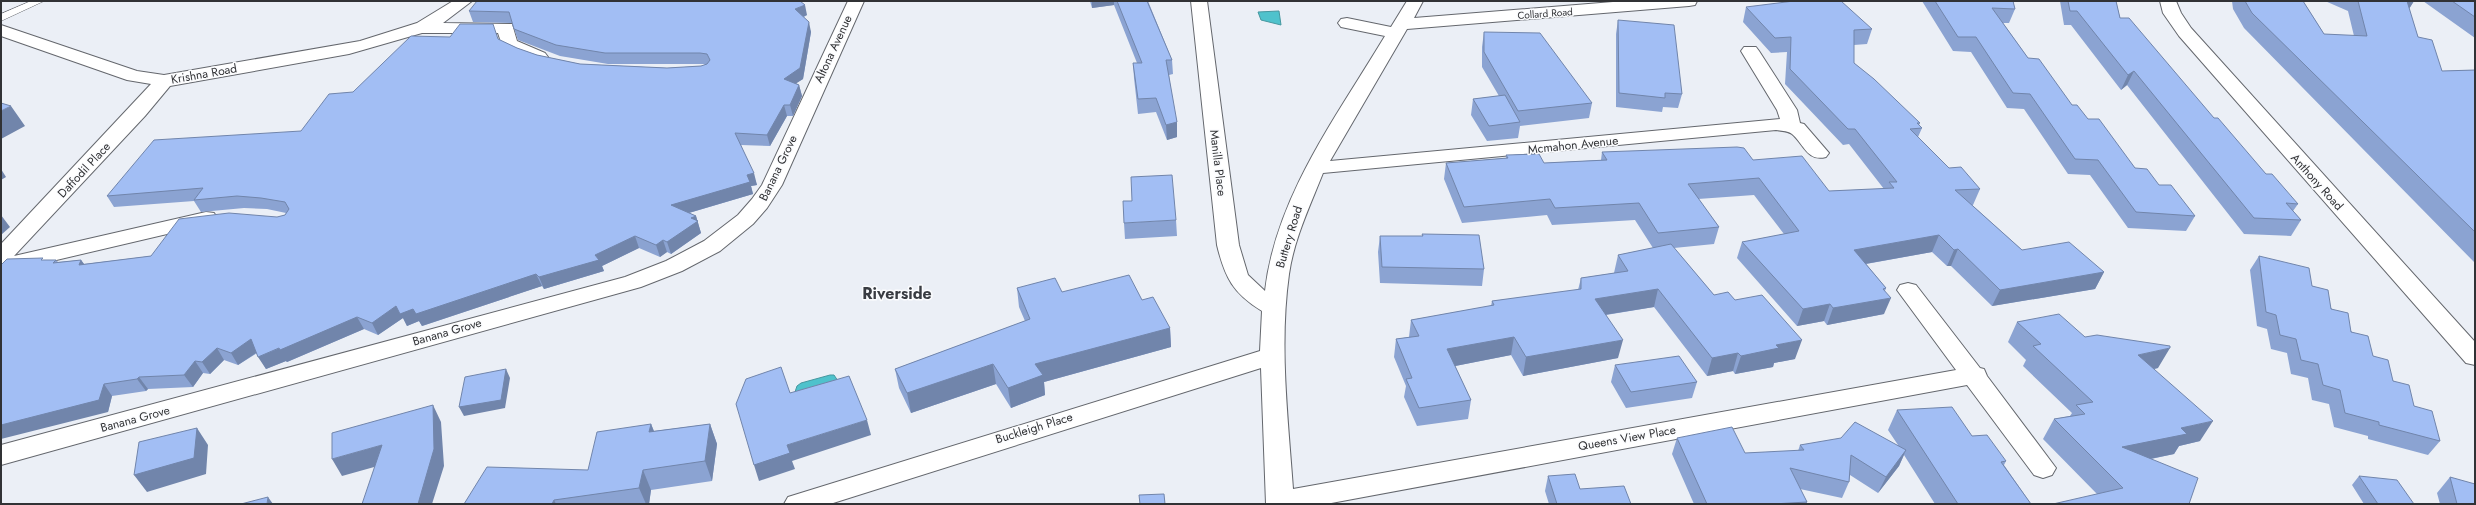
<svg xmlns="http://www.w3.org/2000/svg" width="2476" height="505" font-family="Jost,sans-serif">
<rect width="100%" height="100%" fill="#ebeff6"/>
<path fill="#4fc2cc" stroke="#46979f" d="M1279 11 1281 25 1261 20 1258 12Z
M830 375H834L838 381 794 395 797 386 801 383Z"/>
<g fill="none" stroke-linecap="round" stroke-linejoin="round">
<g stroke="#64676d" stroke-width="1">
<path id="lane" d="M31 1H44L1 21V14Z"/>
</g>
<g stroke="#64676d" stroke-width="2">
<path id="street" d="M453 1H472L443 23 512 24 517 41 545 53 548 57 545 61C531 64 515 55 503 48L498 33H422L349 54 170 86 145 116 14 256 206 212 214 213 217 218 214 223 1 273V244L151 84 127 80 1 36V25L137 71 164 75 360 41 417 23Z
M848 1H864L782 185 767 208 753 224 720 251 682 271 641 287 1 465V445L625 277 666 261 704 241 738 215 752 199 762 185Z
M1191 1H1207L1239 245 1248 275 1265 291C1276 196 1337 116 1385 36L1341 27 1338 23 1341 19 1347 18 1391 27 1407 1H1423L1414 18 1625 1H1697L1695 5 1689 6 1407 29 1330 161 1780 119 1777 110 1741 51 1744 47H1756L1759 51 1797 110 1800 123 1804 124 1829 153 1826 157C1807 162 1804 144 1792 134 1788 131 1781 131 1776 130L1323 173C1310 206 1294 239 1289 274 1279 345 1288 418 1293 489L1956 370 1897 290 1900 285 1908 283 1916 285 1980 368 1984 369 1987 376 2056 468 2052 475 2043 478 2034 475 1967 385 1326 504H1266L1261 368 830 504H784L788 497 1260 351 1262 311C1233 293 1225 278 1217 245Z
M2160 1H2176L2181 13 2191 28 2475 342V365L2466 363 2179 36 2163 13Z"/>
</g>
<use href="#lane" fill="#fff" fill-rule="evenodd"/>
<use href="#street" fill="#fff" fill-rule="evenodd"/>
</g>
<path fill="#8ba3d2" d="M1090 1H1151H1148L1172 60 1173 74 1169 75 1177 137 1167 140 1156 112 1138 114 1134 78 1133 63H1137L1114 5 1092 8Z
M1922 1H2013L2015 9 2009 23H2003L2028 58 2072 105 2088 119 2135 168 2159 185 2195 216 2186 231 2128 228 2090 175 2068 174 2024 109 2007 108 1971 52 1953 51Z
M2060 1H2116L2120 18 2266 174 2298 204 2293 211 2301 220 2291 236 2244 234 2127 85 2121 90 2071 25H2064Z
M2232 1H2303L2324 34 2354 36 2348 11 2325 1H2414L2409 9 2418 37 2442 71 2475 70V263L2244 28 2233 9Z
M2423 1H2475V38Z
M1746 7 1872 29 1867 44 1854 45V63L1920 123 1919 125 1922 128 1918 137 1949 168 1980 189 1973 205H1972L2022 250 2104 272 2095 289 1992 306 1951 266H1947L1932 252 1866 264 1886 288 1885 291 1884 314 1827 325 1824 321 1797 326 1737 258 1742 242 1784 234 1754 195 1698 199 1719 227 1714 244 1674 248 1714 295 1735 300 1795 359 1774 363 1773 367 1735 374 1733 371 1707 376 1654 307 1606 315 1618 358 1523 376 1511 355 1455 366 1471 400 1468 419 1417 426 1404 397 1406 386 1394 357 1396 339 1409 337 1411 320 1491 306 1492 301 1578 290 1581 278 1614 273 1618 255 1653 248 1635 220 1552 225 1547 215 1462 223 1444 179 1446 163 1506 158V155L1544 163 1601 160 1602 152 1753 160 1829 191 1884 189 1849 144 1843 145 1785 84 1787 52 1771 53 1743 22Z
M469 11 807 15 804 17 811 32 803 79 796 83 799 85 802 96 793 116H787L770 146 741 145 757 185 751 186 753 194 689 213 696 216 701 233 671 254 667 252 660 257 639 248 602 266 604 271 544 289 542 286 422 326 419 321 407 326 403 318 378 335 364 329 287 362 286 361 266 369 257 353 238 365 224 360 210 374 203 373 193 387 148 389 146 391 112 396 108 412 45 260H56L58 262 81 260 84 264 151 256 285 215 286 213 267 209 244 208 201 212 194 201 114 207 107 196 301 131 353 92 498 39 517 48 537 55 580 64 667 68 701 66 706 64H608L560 56 518 40 512 23 473 22Z
M1618 20 1682 94 1678 108 1663 107 1662 112 1616 107V34Z
M1484 32 1592 103 1589 118 1520 126 1518 138 1487 141 1471 115 1473 99 1499 96 1482 67V47Z
M1176 220 1177 236 1125 239 1124 223Z
M1422 234 1484 269 1482 286 1380 283 1378 252 1380 236H1422Z
M2259 256 2312 286 2373 356 2414 406 2440 441 2428 455 2368 439V436L2334 427 2329 404 2312 400 2308 378 2291 374 2287 353 2271 349 2267 329 2257 326 2250 270Z
M1017 288 1142 300 1170 328 1171 347 1044 382 1045 395 1011 408 996 384 911 413 899 388 895 369 1025 321 1019 307Z
M2017 322 2085 337 2158 368 2154 369 2200 441 2179 446 2174 454 2151 459 2189 504 2097 494 2043 439 2054 419 2070 416 2072 413 2023 366 2026 360 2008 342Z
M1615 365 1697 382 1692 398 1626 408 1611 382Z
M1897 410 1972 436 2006 461 2004 465 2031 504H1935L1904 455 1899 466 1878 493 1850 475 1849 482 1842 498 1800 489 1807 502V504H1694L1672 454 1677 438 1745 453 1798 451 1800 445H1898L1888 430Z
M651 424 654 431 710 424 717 444 712 481 651 490 649 504H464L588 470Z
M1548 476 1580 489 1631 504H1549L1545 491Z
M2359 476 2414 504H2364L2352 485Z
M2450 477 2475 504H2440L2437 493Z"/>
<path fill="#7185ab" d="M1092 1H1114V5L1092 8Z
M2407 1H2414L2407 12Z
M805 5 807 15 797 19 795 9Z
M809 22 811 32 803 79 786 90 784 79Z
M2134 71 2127 85 2121 90 2128 75Z
M799 85 802 96 793 116 790 105Z
M784 105 787 116 770 146 767 135Z
M11 106 25 126 1 139V111Z
M1177 122V137L1167 140 1166 125Z
M1 169 6 177 1 180Z
M754 173 757 185 751 186 753 194 675 217 671 205 747 175Z
M1 215 10 227 1 235Z
M696 216 701 233 671 254 667 242 691 218Z
M1939 235 1932 252 1848 267 1854 250Z
M635 236 639 248 602 266 604 271 544 289 539 277 595 255Z
M663 240 667 252 660 257 656 245Z
M1958 249 1951 266H1947L1954 250Z
M81 260 90 272 79 265Z
M2104 272 2095 289 1992 306 2000 290Z
M536 274 542 286 422 326 419 321 407 326 403 318 378 335 372 323 396 306 413 309Z
M1658 289 1654 307 1591 317 1595 299Z
M1891 298 1884 314 1827 325 1833 308Z
M1830 304 1824 321 1797 326 1803 309Z
M357 317 364 329 287 362 286 361 266 369 258 357Z
M1170 328 1171 347 1044 382 1045 395 1011 408 1008 388 1035 364Z
M1514 337 1511 355 1445 368 1447 349Z
M251 339 259 351 238 365 231 353Z
M1623 340 1618 358 1523 376 1526 357Z
M1802 340 1795 359 1774 363 1773 367 1735 374 1741 356 1776 345Z
M217 348 224 360 210 374 202 362Z
M2170 348 2158 368 2127 375 2138 355Z
M1738 353 1733 371 1707 376 1712 358Z
M195 361 203 373 193 387 184 375Z
M993 364 996 384 911 413 907 393Z
M506 369 510 378 505 408 464 416 459 407Z
M139 377 148 389 146 391 137 379Z
M104 384 112 396 108 412 1 439V425Z
M433 405 441 422 444 466 432 504H418Z
M867 420 871 435 792 461 795 469 759 481 754 465 787 445Z
M2213 421 2200 441 2179 446 2174 454 2110 467 2122 447 2181 428Z
M651 424 659 444 649 432Z
M710 424 717 444 712 481 705 461Z
M197 428 208 445 206 474 147 492 134 475Z
M382 445 392 462 342 476 332 459Z
M1906 450 1899 466 1878 493 1886 477Z
M643 470 651 490 649 504H646L639 488Z
M268 497 273 504H267Z
M554 500 556 504H552Z"/>
<path fill="#a2bef4" stroke="#7185ab" d="M477 1H800L805 5 795 9 809 22 800 68 784 79 799 85 790 105H784L767 135 735 133 754 173 747 175 750 182 671 205 696 216 691 218 698 221 667 242 663 240 656 245 635 236 595 255 599 260 539 277 536 274 416 314 413 309 400 314 396 306 372 323 357 317 280 350 279 348 258 357 251 339 231 353 217 348 202 362 195 361 184 375 139 377 137 379 104 384 99 400 1 425V265L7 259 43 258 41 260H56L53 263 81 260 79 265 151 256 179 219 229 213 277 217 285 215 289 209 285 202 261 198 237 196 194 200 203 188 107 196 154 140 301 131 329 94 353 92 411 36 450 37 460 24H493L498 39 517 48 537 55 580 64 667 68 701 66 707 64 710 60 707 54 700 53H605L556 45 514 29 509 12 469 11Z
M1117 1H1147L1172 60H1166L1177 122 1166 125 1156 98 1138 99 1133 63H1142Z
M1794 1H1841L1872 29 1854 30V63L1874 79 1920 123H1917L1922 128 1910 129 1949 168 1961 167 1980 189 1955 190 2022 250 2069 242 2104 272 2000 290 1958 249 1954 250 1939 235 1854 250 1886 288 1883 289 1891 298 1833 308 1830 304 1803 309 1742 242 1799 231 1759 178 1688 184 1719 227 1658 233 1639 203 1555 208 1550 199 1464 207 1446 163 1508 158 1506 155 1539 154 1544 163 1607 160 1602 152 1737 147 1744 148 1753 160 1802 156 1829 191 1894 188 1889 182H1897L1855 129H1848L1790 69 1791 37 1775 38 1746 7Z
M1935 1H2013L2015 9 1992 8 2028 58 2039 59 2072 105H2077L2088 119H2099L2135 168 2147 169 2159 185H2171L2195 216 2136 212 2098 160 2075 159 2030 94 2013 93 1976 37H1958Z
M2068 1H2116L2120 18H2129L2214 118H2218L2266 174H2272L2298 204 2286 203 2301 220 2254 218 2134 71 2128 75 2077 11H2070Z
M2245 1H2303L2324 34 2367 36 2358 1H2407L2418 37 2432 40 2442 71 2475 70V232L2252 13Z
M2452 1H2475V17Z
M1618 20 1674 25 1682 94 1665 93V98L1619 93Z
M1484 32 1540 33 1592 103 1518 111 1484 52Z
M1505 95 1520 122 1489 126 1473 99Z
M1 103 11 106 1 111Z
M1172 175 1176 220 1124 223 1123 201H1132L1131 177Z
M1422 234 1479 235 1484 269 1382 267 1380 236H1423Z
M1671 244 1714 295 1728 292 1735 300 1762 295 1802 340 1776 345 1779 348 1741 356 1738 353 1712 358 1658 289 1595 299 1623 340 1526 357 1514 337 1447 349 1471 400 1419 408 1406 379 1412 378 1396 339 1419 336 1411 320 1494 305 1492 301 1581 289V278L1628 271 1618 255Z
M2259 256 2309 268 2312 286 2328 290 2331 309 2348 313 2351 332 2368 336 2373 356 2388 360 2393 381 2409 385 2414 406 2432 411 2440 441 2379 425V422L2345 413 2340 390 2323 385 2318 364 2301 360 2296 339 2280 335 2276 315 2266 312Z
M1129 275 1142 300 1153 297 1170 328 1035 364 1043 375 1008 388 993 364 907 393 895 369 1030 319 1017 288 1055 278 1062 292Z
M2059 314 2085 337 2097 335 2170 346V348L2138 355 2213 421 2181 428 2187 434 2122 447 2198 478 2189 504H2053L2123 488 2054 419 2085 414 2076 405 2093 402 2033 346 2041 344 2017 322Z
M1679 356 1697 382 1631 392 1615 365Z
M781 367 790 393 849 376 867 420 787 445 790 453 754 465 736 404 746 379Z
M506 369 501 400 459 407 465 377Z
M433 405 434 449 418 504H362L382 445 332 459V433Z
M1952 407 1972 436 1987 435 2006 461 2001 462 2031 504H1958L1897 410Z
M1855 422 1906 450 1886 477 1851 455 1849 482 1790 468 1807 502 1773 504H1707L1677 438 1732 427 1745 453 1804 450 1800 445 1841 438Z
M651 424 649 432 710 424 705 461 643 470 639 488 554 500 552 504H464L487 467 588 470 597 432Z
M197 428 194 458 134 475 139 442Z
M1575 474 1580 489 1624 486 1631 504H1557L1548 476Z
M2359 476 2397 480 2414 504H2378Z
M2450 477 2475 484V504H2457Z
M1164 494 1165 504H1140L1139 495Z
M268 497 267 504H241Z"/>
<g text-anchor="middle" stroke-width="3" stroke-linejoin="round" paint-order="stroke">
<g font-size="10" fill="#313235" stroke="#fbfcfe">
<text transform="translate(1545 13) rotate(-4)" y="4">Collard Road</text>
</g>
<g font-size="12" fill="#313235" stroke="#fbfcfe">
<text transform="translate(833 49) rotate(-65)" y="4">Altona Avenue</text>
<text transform="translate(204 74) rotate(-10)" y="4">Krishna Road</text>
<text transform="translate(1573 145) rotate(-6)" y="4">Mcmahon Avenue</text>
<text transform="translate(1218 163) rotate(83)" y="4">Manilla Place</text>
<text transform="translate(778 168) rotate(-64)" y="4">Banana Grove</text>
<text transform="translate(84 170) rotate(-47)" y="4">Daffodil Place</text>
<text transform="translate(2317 182) rotate(48)" y="4">Anthony Road</text>
<text transform="translate(1289 237) rotate(-73)" y="4">Buttery Road</text>
<text transform="translate(447 332) rotate(-16)" y="4">Banana Grove</text>
<text transform="translate(135 419) rotate(-15)" y="4">Banana Grove</text>
<text transform="translate(1034 428) rotate(-17)" y="4">Buckleigh Place</text>
<text transform="translate(1627 438) rotate(-10)" y="4">Queens View Place</text>
</g>
<g font-size="16" font-weight="bold" fill="#393c42" stroke="#fbfcfe">
<text x="897" y="299">Riverside</text>
</g>
</g>
<rect width="2476" height="505" fill="none" stroke="#313235" stroke-width="4"/>
</svg>
